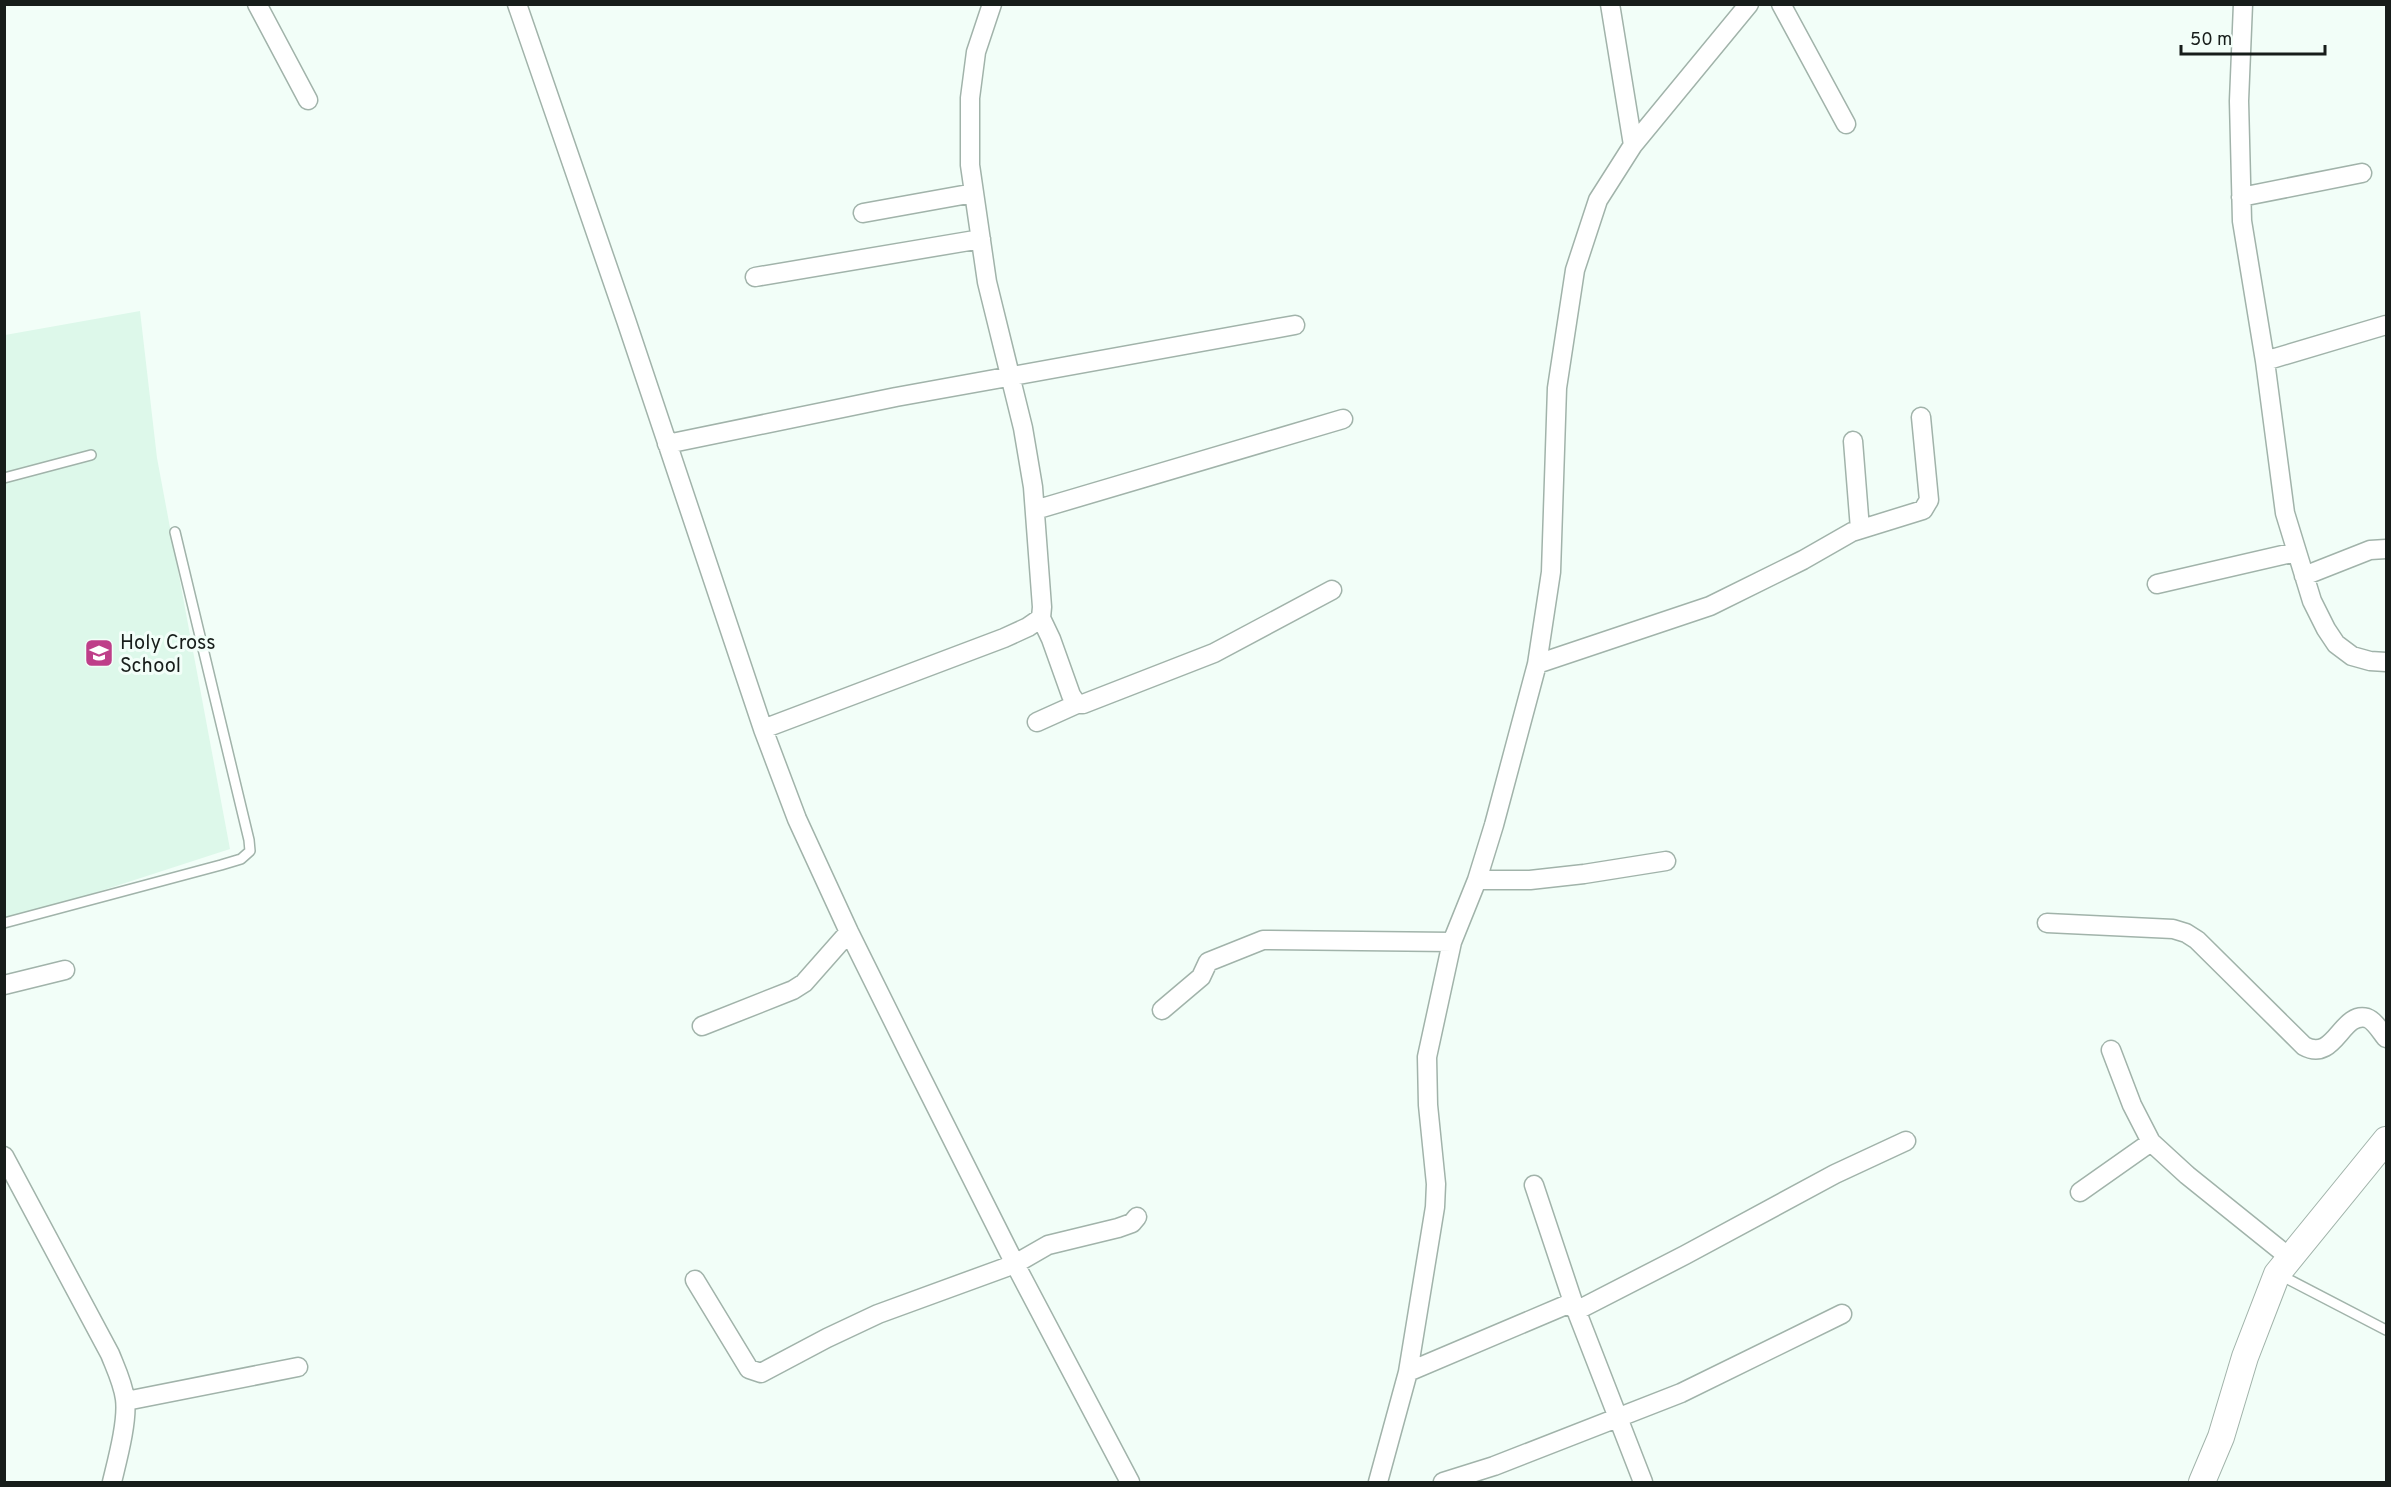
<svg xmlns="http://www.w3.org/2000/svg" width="2391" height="1487" font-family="Overpass,sans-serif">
<rect width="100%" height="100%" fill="#f2fef8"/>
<path fill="#ddf8ea" d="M140 311 157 458 230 849 5 922V335Z"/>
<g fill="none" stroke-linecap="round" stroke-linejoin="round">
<g stroke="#a1b3aa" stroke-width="12">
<path id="lane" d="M4 478 91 455
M4 923 221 865 241 859 250 851 249 840 175 532
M2280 1275 2386 1330"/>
</g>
<g stroke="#a1b3aa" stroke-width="21">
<path id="street" d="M257 4 308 100
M517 4 626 320 763 729 797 819 849 932 910 1055 1015 1264 1130 1482
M1610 4 1633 145
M1781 4 1846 124
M2243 4 2239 101 2242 221 2265 361 2285 513 2312 601 2326 629 2336 644 2352 656 2370 661 2386 662
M2241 197 2362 173
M863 213 974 193
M755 277 981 239
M2265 361 2386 325
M1853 441 1860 529
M667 444 896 397 1295 325
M1035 510 1343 419
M2304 576 2370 550 2386 549
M2157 584 2296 552
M1041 618 1051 639 1071 695 1077 704H1083L1214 653 1332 590
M1537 664 1710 606 1803 560 1852 532 1923 510 1929 500 1921 417
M1037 722 1077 704
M763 729 1004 638 1028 627 1041 618 1042 607 1033 487 1023 428 987 282 970 165V98L976 52 992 4
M1477 880H1530L1584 874 1666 861
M2047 923 2173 929 2186 933 2197 940 2304 1046C2335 1063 2341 1011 2367 1018 2375 1021 2381 1032 2386 1038
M4 985 65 970
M1162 1010 1201 977 1208 962 1263 940 1452 942
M702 1026 793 990 804 983 849 932
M2111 1050 2132 1105 2151 1142 2187 1175 2289 1257
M4 1156 110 1354C116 1369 123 1383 125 1399 128 1421 117 1461 112 1482
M1534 1185 1573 1302 1643 1482
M2080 1192 2151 1142
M695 1280 749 1369 761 1373 827 1338 878 1314 1015 1264 1048 1245 1118 1228 1132 1223 1137 1217
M1576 1311 1685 1255 1835 1174 1906 1141
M1408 1372 1573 1302
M126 1401 298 1367
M1378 1482 1408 1372 1435 1207 1436 1184 1428 1105 1427 1057 1452 942 1477 880 1494 825 1537 664 1551 572 1557 388 1575 270 1598 200 1633 145 1749 4
M1443 1482 1494 1466 1681 1393 1842 1314"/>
</g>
<g stroke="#a1b3aa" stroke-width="28">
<path id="secondary" d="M2202 1482 2221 1437 2245 1357 2277 1274 2386 1140"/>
</g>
<use href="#lane" stroke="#fff" stroke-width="9"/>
<use href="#street" stroke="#fff" stroke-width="18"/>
<use href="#secondary" stroke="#fff" stroke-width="26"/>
</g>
<defs>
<g id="school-square" transform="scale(1.5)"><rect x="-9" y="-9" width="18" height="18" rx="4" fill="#be3e89" stroke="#f2fef8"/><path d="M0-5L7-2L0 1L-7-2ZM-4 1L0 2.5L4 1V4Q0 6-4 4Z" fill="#fff"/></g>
</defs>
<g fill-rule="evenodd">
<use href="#school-square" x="99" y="653"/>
</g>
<g text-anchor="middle" stroke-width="6" stroke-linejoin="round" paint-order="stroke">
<g font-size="20" fill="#171d1a" stroke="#f2fef8" text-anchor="start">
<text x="120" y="649">Holy Cross<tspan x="120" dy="23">School</tspan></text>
</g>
</g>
<rect width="2391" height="1487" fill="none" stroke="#171d1a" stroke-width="12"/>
<path d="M2181 45v9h144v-9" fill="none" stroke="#171d1a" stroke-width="3"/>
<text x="2190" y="45" font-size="18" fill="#171d1a" stroke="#f2fef8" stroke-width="4.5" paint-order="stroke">50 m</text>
</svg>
